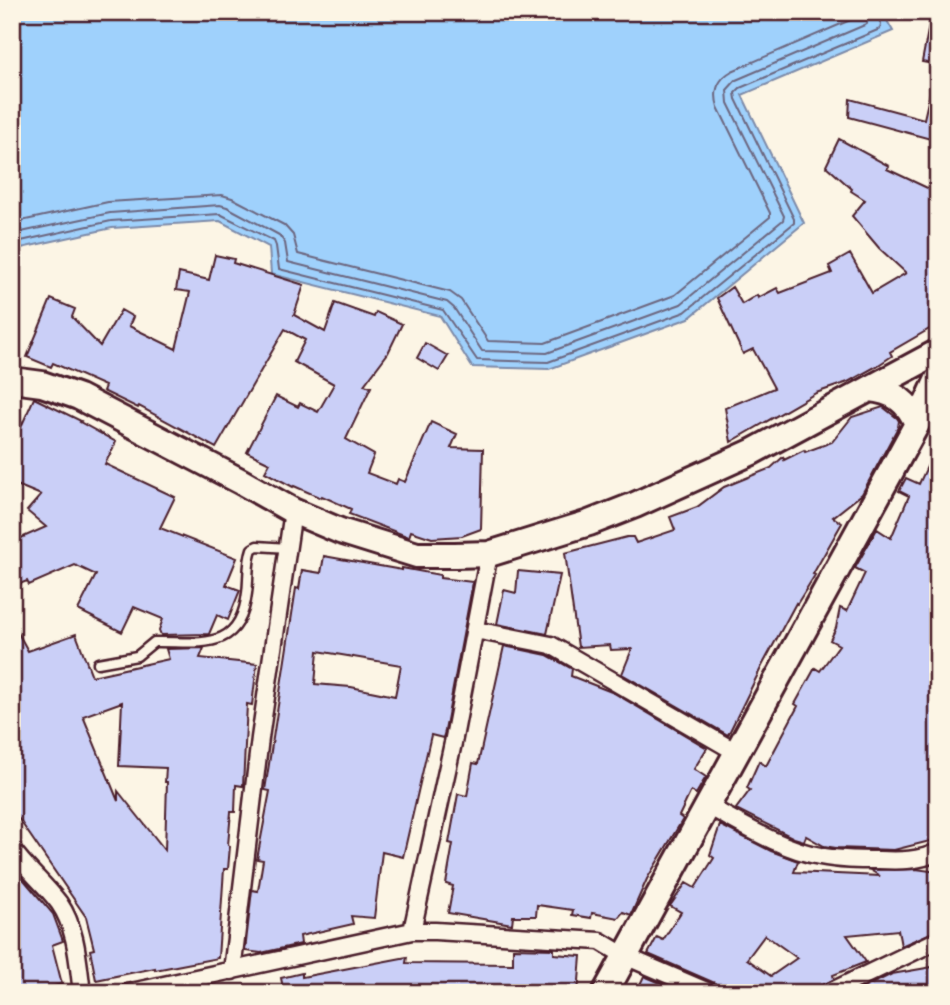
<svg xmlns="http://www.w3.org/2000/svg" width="950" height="1005" font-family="Mynerve,sans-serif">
<rect width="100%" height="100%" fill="#fcf5e5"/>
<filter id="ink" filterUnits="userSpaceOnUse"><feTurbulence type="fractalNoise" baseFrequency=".0143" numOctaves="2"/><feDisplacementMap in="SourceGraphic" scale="14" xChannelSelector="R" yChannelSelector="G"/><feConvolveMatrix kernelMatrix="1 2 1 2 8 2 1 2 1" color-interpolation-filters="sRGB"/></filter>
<g filter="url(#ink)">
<path fill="#9fd1fc" stroke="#7d8aa8" stroke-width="2" d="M12 12H882L893 31 742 95 804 223 689 318 549 369 472 367 440 316 271 274 269 247 220 221 112 228 12 250Z"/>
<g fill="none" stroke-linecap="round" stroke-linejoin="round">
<path stroke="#6c667f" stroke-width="2" d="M12 223 108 202 222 195 232 198 284 225 293 235 298 254 450 292 461 300 488 341 545 343 675 295 770 217V213L718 107C713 91 718 79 732 71L855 18 857 12
M12 234 110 213 220 205 227 207 279 235 285 243 288 262 447 302 454 308 482 351 547 353 681 304 783 220 784 216 728 103 727 90 736 80 867 24 868 12
M12 243 111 221 220 214 274 241 276 246 279 269 443 310 477 360 548 362 685 312 794 223V219L736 99 735 93 740 88 880 29 881 25 877 12"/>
</g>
<path fill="#cacff7" stroke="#4a1f2b" stroke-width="2" fill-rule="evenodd" d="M930 20H938V65L922 62Z
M932 84 938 85V141L849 117 850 99 924 119Z
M839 139 889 166 887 169 938 193V324L890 352 892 356 877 366 848 382 816 393 731 442 725 408 774 388 753 349 743 354 717 298 732 287 742 304 757 295 758 298 777 288 780 293 832 273 829 266 850 254 872 293 906 273 879 248 852 216 865 200 851 191 852 189 826 166Z
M215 255 234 259 233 263 304 285 294 315 325 332 335 303 374 317 376 312 402 324 388 353 364 385 371 387 346 439 374 455 367 473 396 484 398 479 405 482 431 422 457 434 451 448 483 449 481 529 462 536 432 538 411 531 409 537 349 514 351 509 322 496 321 498 294 486 293 487 265 472 270 463 247 452 276 396 298 407 300 403 318 412 334 384 294 362 305 340 285 329 216 448 139 406 138 408 103 391 105 386 53 363 51 367 27 357 51 299 75 309 72 317 100 346 121 310 133 317 129 326 176 349 190 292 176 290 179 273 209 280Z
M425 343 448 356 439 371 417 358Z
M34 398 81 421 80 422 116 442 105 464 175 497 160 528 237 558 226 585 240 590 228 620 217 615 209 634 161 635 159 630 163 619 134 607 122 632 78 610 96 575 75 565 29 585 27 581 12 587V560L19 557 12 542 46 527 27 511 41 495 12 483V447Z
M883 407 897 418 899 421 898 427 862 494 833 517 842 523 813 574 815 575 797 604 796 603 762 666 728 735 622 674 632 649 611 650 610 645 578 647 565 553 627 537H633L636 543 675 530 670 517 697 507 724 487 771 468 783 457 784 460 804 450 805 452 832 442 852 417Z
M938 443V574L932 586 938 589V839L894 850 836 848 824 846 806 836 804 841 794 838 736 809 750 790 747 788 759 761 766 766 798 706 795 704 815 668 820 671 839 645 830 640 836 628 840 608 847 611 865 573 855 568 877 529 891 538 909 496 899 491 906 478 919 484Z
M324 556 402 570V568L440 575V578L473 582 445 731 443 738 431 735 403 857 382 852 374 918 351 916 353 924 300 936 301 944 261 953 245 951 252 890 258 891 263 860 257 859 270 791 265 790 296 588 299 589 302 570 321 573ZM318 651 401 665 395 696 351 687 315 684Z
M518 571 560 575 547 634 497 624 504 590 516 593Z
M12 622 28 651 76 634 92 676 169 659 166 649 204 648 200 658 257 664 252 705 247 704 243 786 236 785 235 812H231L228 845 230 846 228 869H224L218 958 155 970V968L96 980 90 950 94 949 86 917 12 809ZM122 702 119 766 166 768 165 782H167L165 850 118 791V801L83 716Z
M504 646 547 655 572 669 571 676 614 693 707 748 694 769 706 777 696 794 691 791 679 816 683 819 647 879 631 915 623 912 618 918 592 913 591 918 572 915 573 910 537 905 536 916H513L512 924 448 913 453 886 446 884 453 844 449 843 458 794 467 796 473 763 478 764Z
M720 825 771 851 798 861 794 872 880 876 870 870 916 869 938 872V930L901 946 898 930 847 935 866 962 833 975 834 979 820 987 818 993H721L715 983 648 954 657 937 663 940 681 912 670 906 686 883 695 888 714 858 710 855ZM765 935 797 958 771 976 747 959Z
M13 867 53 914 63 941 52 945 62 984 25 993H12Z
M513 948 554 949V954L581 956 578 993H284L281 978 302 973V977L407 957 406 963 513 964Z
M938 966V993H853L892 974Z
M644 976 684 993H636Z"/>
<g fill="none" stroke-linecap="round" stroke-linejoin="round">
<g stroke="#4a1f2b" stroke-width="13">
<path id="service" d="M98 663 137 656 154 642C198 641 240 654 247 593 249 579 247 563 252 549L257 546 288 548"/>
</g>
<g stroke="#4a1f2b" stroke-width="21">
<path id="minor" d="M475 630 551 645 736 752
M706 805C742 824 780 849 820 856 839 860 859 860 879 860 900 861 919 861 938 852
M12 849C26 869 45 884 59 903 77 929 78 963 82 993
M412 931 453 743 489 554
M232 971 260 738 293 511
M127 993 412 931H435L600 941 625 956 711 993
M828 993 938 940"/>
</g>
<g stroke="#4a1f2b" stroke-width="30">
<path id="trunk" d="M12 380 42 384 79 397 240 481 293 511 340 531 417 555H455L489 554 589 523 635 505 752 452 938 352
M869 389C893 391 908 401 917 424
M605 993 917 424 938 379"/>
</g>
<use href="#service" stroke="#fcf5e5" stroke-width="8"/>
<use href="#minor" stroke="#fcf5e5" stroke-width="16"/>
<use href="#trunk" stroke="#fcf5e5" stroke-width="24"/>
</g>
</g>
<rect width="950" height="1005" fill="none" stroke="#fcf5e5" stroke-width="42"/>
<rect x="21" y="21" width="908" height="963" fill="none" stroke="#4a1f2b" stroke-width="2.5" filter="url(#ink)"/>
</svg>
